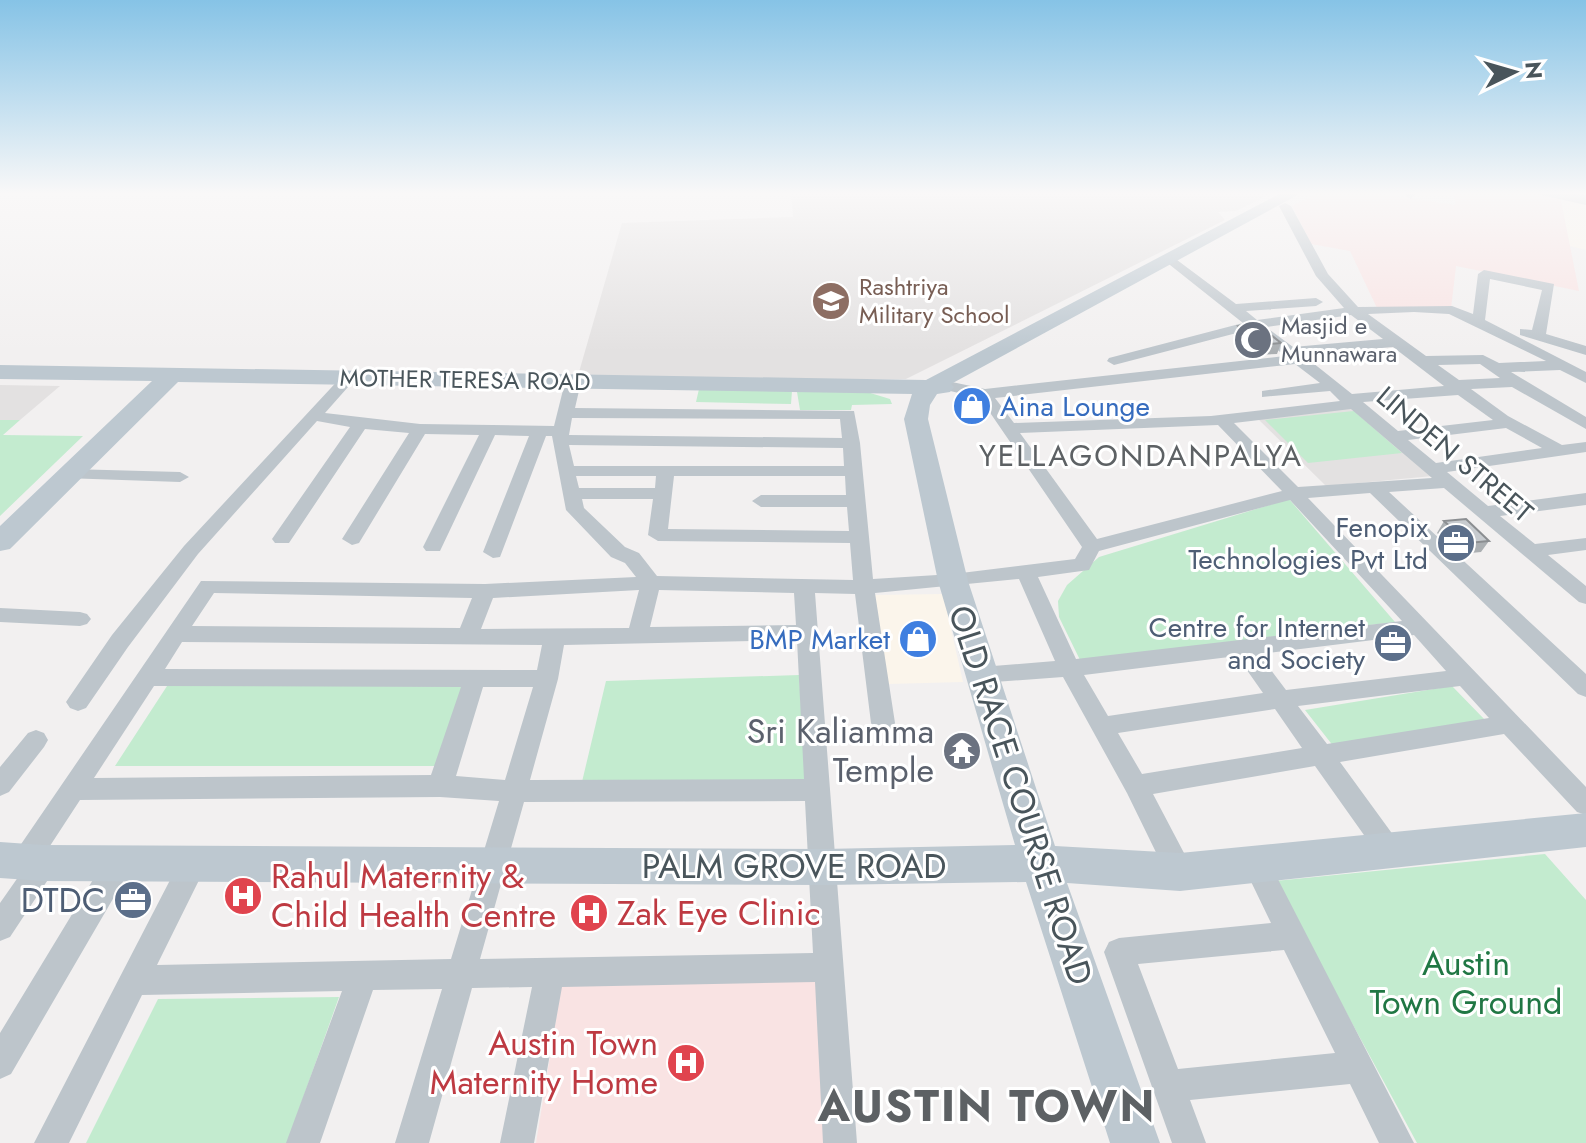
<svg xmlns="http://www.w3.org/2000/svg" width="1586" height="1143" font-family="Jost,sans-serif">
<rect width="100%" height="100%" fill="#f2f0f0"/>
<path fill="#fbf5eb" d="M1560 196 1586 201V250L1570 246Z
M943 594 963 682 888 684 875 595Z"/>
<path fill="#e3e1e1" d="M791 192H1275L1236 211 1218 212 1225 220 906 379H577L622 223 793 217Z
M0 385 60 386 20 420H0Z
M1352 407 1433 476 1326 486 1258 419Z"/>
<path fill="#f9e3e3" d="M1320 192H1370L1455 205 1456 192H1536L1560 196 1579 291 1456 266 1451 309 1377 308 1350 251 1311 244 1292 206Z
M818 975 826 1143H536L562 982Z"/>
<path fill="#c3ebcf" d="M699 389 792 391 791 404 696 402Z
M797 392H867L890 399 892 404 852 405 851 410H800Z
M1354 411 1402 453 1308 463 1265 420Z
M0 420H20L3 435 83 436 0 516Z
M1289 499 1395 622 1080 660 1059 617 1058 601 1067 585 1099 557Z
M799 675 806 781 581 786 606 681Z
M169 683H465L436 766H115Z
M1452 686 1486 721 1334 747 1305 710Z
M1545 854 1586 900V1143H1417L1275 881Z
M339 997 287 1143H86L158 999Z"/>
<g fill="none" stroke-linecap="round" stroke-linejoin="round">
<path fill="#bdc5cb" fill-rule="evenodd" d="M1407 192H1417L1411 199 1406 196Z
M1285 203 1291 206 1328 274 1358 307 1452 306 1473 314 1478 274 1484 270 1554 284 1546 334 1586 346V355L1520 335V329L1532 330 1542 290 1490 279 1485 320 1586 372V383L1560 370 1511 372 1586 417V429L1512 387 1471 389 1508 416 1562 445 1586 442V452L1447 472 1488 506 1586 493V505L1500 516 1535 544 1586 538V550L1548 555 1586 586V604L1579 602 1444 488 1389 492 1586 674V697L1578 694 1370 493 1308 498 1586 787V815L1577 812 1504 734 1340 762 1399 843 1403 851 1399 859 1390 863 1381 859 1315 766 1153 794 1194 872 1190 881 1180 884 1170 881 1127 793 1063 677 981 683 973 681 970 675 973 669 981 667 1055 661 1019 579 875 593 895 723 891 730 883 732 875 730 871 723 855 594 815 593 857 1143H823L815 982 562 987 534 1143H500L532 987 472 988 429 1143H395L442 989 373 990 320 1143H286L342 991 142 995 69 1143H34L183 855 193 852 203 855 207 864 157 965 451 959 499 801 440 797 80 800 46 852 53 854 56 863 53 872 10 937 0 941V903L21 873 15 871 12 862 15 853 201 581 485 584 636 577 625 563 611 557 566 510 552 436H546L500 557 493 558 483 552 529 436 495 435 440 551H426L423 547 479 435 425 434 359 543 352 545 342 539 409 433 365 429 289 543H275L272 539 350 427 317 421 198 554 128 647 86 708 78 711 70 708 66 702 70 696 112 635 184 546 343 375H353L356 378 325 413 420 424 554 426 565 382 573 377 581 382 575 408 854 411 860 443 873 579 953 574 1075 559 1082 547 980 398 946 390 944 387 952 382 985 389 1285 356 1252 329 1114 365 1107 361 1109 358 1243 323 1165 261V255L1169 254 1236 304 1316 298 1323 302 1316 306 1246 311 1257 320 1344 308 1316 276 1279 206ZM1414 312 1449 314 1546 361 1499 363 1483 355 1426 356 1368 314ZM1351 315 1383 339 1293 347 1266 327ZM1393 347 1444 386 1352 394 1303 355ZM1295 364 1320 383 1262 391V397L1330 391 1340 401 1211 416 1014 423 995 398ZM1480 364 1500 378 1459 380 1438 365ZM1458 395 1493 420 1398 431 1363 402ZM1351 409 1432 478 1298 487 1234 423ZM572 418 840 419 842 438 569 435ZM1218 425 1282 491 1097 539 1020 433ZM1506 428 1542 448 1436 463 1408 440ZM569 445 843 448 844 466H574ZM576 476H656L655 488H579ZM674 476H845L846 495H761L752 501 761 507H847L849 531 668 529ZM582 499H653L648 535 658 541 850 543 853 580 657 576 639 553 625 547 584 508ZM1290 500 1402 621 1076 659 1038 577 1089 570 1099 551ZM639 590 629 628 481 629 493 598ZM659 590 794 593 796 625 650 627ZM214 593 472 598 460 628 192 626ZM1414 635 1446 671 1286 690 1259 654ZM797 640 804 779 530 780 558 679 564 645ZM182 642 542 645 537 670 165 669ZM1237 656 1263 693 1108 716 1084 675ZM154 686 461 687 431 775 94 778ZM1460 686 1489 718 1327 744 1298 706ZM483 687H533L505 780 456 776ZM1275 709 1302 748 1142 774 1118 733ZM805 801 813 953 480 959 524 802Z
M70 469 180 472 189 477 180 482 64 478 61 474Z
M0 608 80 612 87 614 91 619 87 624 80 626 0 622Z
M36 730 44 733 48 740 44 747 9 792 0 796V767L28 733Z
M1255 851 1265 854 1414 1143H1379L1350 1084 1190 1100 1206 1143H1172L1104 952 1109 942 1119 938 1271 923 1242 863 1245 854ZM1284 950 1335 1053 1178 1069 1138 964Z
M118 852 128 855 132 864 128 873 11 1074 0 1079V1033L108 855Z"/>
<path fill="#bdc8d0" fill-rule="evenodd" d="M1283 192H1303L951 384 954 387 950 392 937 394 930 405 928 419 968 581 1055 846 1180 853 1586 813V847L1180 891 1067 883 1160 1143H1110L1026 882 824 885 43 881 0 878V842L43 845 824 849 1015 845 938 581 904 419 912 394 178 382 10 549 0 551V526L152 381 0 379V365L926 380Z
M1539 192 1586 195V205L1541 195Z"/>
</g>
<path fill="#abafb2" d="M1238 326 1281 343 1277 354 1254 355 1235 337Z
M1444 521 1489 541 1481 552 1461 554 1437 533Z"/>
<path fill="#c7cbcf" stroke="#8b8e91" stroke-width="2" d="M1255 322 1281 343 1258 345 1238 326Z
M1466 519 1489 541 1468 543 1444 521Z"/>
<linearGradient id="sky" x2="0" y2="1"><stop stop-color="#86c3e6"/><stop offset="0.55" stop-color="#f9f8f8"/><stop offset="1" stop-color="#f9f8f8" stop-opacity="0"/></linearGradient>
<rect width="1586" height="352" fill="url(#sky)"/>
<defs>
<g id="school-disc" transform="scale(2)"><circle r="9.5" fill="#8d6e63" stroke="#fff"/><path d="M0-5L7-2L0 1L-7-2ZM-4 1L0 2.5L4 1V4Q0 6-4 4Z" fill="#fff"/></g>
<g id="mosque-disc" transform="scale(2)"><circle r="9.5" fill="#6b7280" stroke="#fff"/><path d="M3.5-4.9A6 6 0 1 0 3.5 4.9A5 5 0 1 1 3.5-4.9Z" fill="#fff"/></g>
<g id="shop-disc" transform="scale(2)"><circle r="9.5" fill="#3f7fe0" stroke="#fff"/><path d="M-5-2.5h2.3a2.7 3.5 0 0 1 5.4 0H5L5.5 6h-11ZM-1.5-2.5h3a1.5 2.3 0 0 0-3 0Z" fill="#fff"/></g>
<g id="office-disc" transform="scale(2)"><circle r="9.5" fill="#5c6f8a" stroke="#fff"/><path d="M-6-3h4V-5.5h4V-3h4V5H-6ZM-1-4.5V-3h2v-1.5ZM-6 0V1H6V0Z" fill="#fff"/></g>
<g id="temple-disc" transform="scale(2)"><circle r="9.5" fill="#6b7280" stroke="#fff"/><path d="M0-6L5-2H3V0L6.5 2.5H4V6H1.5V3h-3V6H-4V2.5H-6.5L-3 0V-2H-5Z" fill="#fff"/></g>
<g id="hospital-disc" transform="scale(2)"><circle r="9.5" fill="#e0444e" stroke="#fff"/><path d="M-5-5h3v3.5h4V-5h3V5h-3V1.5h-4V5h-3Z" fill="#fff"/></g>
</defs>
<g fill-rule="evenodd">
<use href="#school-disc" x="831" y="301"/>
<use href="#mosque-disc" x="1253" y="340"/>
<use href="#shop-disc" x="972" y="406"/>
<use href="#office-disc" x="1456" y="543"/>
<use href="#shop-disc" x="918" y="639"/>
<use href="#office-disc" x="1393" y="643"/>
<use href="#temple-disc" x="962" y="751"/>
<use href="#hospital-disc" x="243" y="896"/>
<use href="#office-disc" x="133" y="900"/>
<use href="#hospital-disc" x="589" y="913"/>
<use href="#hospital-disc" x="686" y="1063"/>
</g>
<g text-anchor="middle" stroke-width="6" stroke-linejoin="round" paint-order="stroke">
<g font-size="24" fill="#785e54" stroke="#fff" text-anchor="start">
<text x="859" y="295">Rashtriya<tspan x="859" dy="28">Military School</tspan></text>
</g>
<g font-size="24" fill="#5b616d" stroke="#fff" text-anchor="start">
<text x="1281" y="334">Masjid e<tspan x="1281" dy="28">Munnawara</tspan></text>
</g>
<g font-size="24" fill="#49555b" stroke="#fff">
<text transform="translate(465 380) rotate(1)" y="8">MOTHER TERESA ROAD</text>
</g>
<g font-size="28" fill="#366cbe" stroke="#fff" text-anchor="start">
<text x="1000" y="416">Aina Lounge</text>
<text x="890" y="649" text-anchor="end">BMP Market</text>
</g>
<g font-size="28" fill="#49555b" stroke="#fff">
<text transform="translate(1455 454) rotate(40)" y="10">LINDEN STREET</text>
</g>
<g font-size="28" fill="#4e5e75" stroke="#fff" text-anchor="end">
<text x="1428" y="537">Fenopix<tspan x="1428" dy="32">Technologies Pvt Ltd</tspan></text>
<text x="1365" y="637">Centre for Internet<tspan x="1365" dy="32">and Society</tspan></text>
</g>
<g font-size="30" letter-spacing="2" fill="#5d6164" stroke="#fff">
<text x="1141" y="466">YELLAGONDANPALYA</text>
</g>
<g font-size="34" fill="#5b616d" stroke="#fff" text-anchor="end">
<text x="934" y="743">Sri Kaliamma<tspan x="934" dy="39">Temple</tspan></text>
</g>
<g font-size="34" fill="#49555b" stroke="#fff">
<text transform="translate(1021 795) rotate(72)" y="12">OLD RACE COURSE ROAD</text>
<text x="794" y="878">PALM GROVE ROAD</text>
</g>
<g font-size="34" fill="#be3a42" stroke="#fff" text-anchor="start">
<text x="271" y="888">Rahul Maternity &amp;<tspan x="271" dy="39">Child Health Centre</tspan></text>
<text x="617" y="925">Zak Eye Clinic</text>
<text x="658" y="1055" text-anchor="end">Austin Town<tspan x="658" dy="39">Maternity Home</tspan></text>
</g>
<g font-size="34" fill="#4e5e75" stroke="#fff" text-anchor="end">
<text x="105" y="912">DTDC</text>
</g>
<g font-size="34" fill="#207744" stroke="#fff">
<text x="1466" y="975">Austin<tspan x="1466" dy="39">Town Ground</tspan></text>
</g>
<g font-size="44" font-weight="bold" letter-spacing="2" fill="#5d6164" stroke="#fff">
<text x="987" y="1121">AUSTIN TOWN</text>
</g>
</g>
<g transform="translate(1514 72) rotate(85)" stroke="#ffffff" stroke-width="6" paint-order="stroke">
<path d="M0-6L14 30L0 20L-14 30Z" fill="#49555b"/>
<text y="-12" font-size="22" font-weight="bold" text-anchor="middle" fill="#49555b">N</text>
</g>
</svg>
